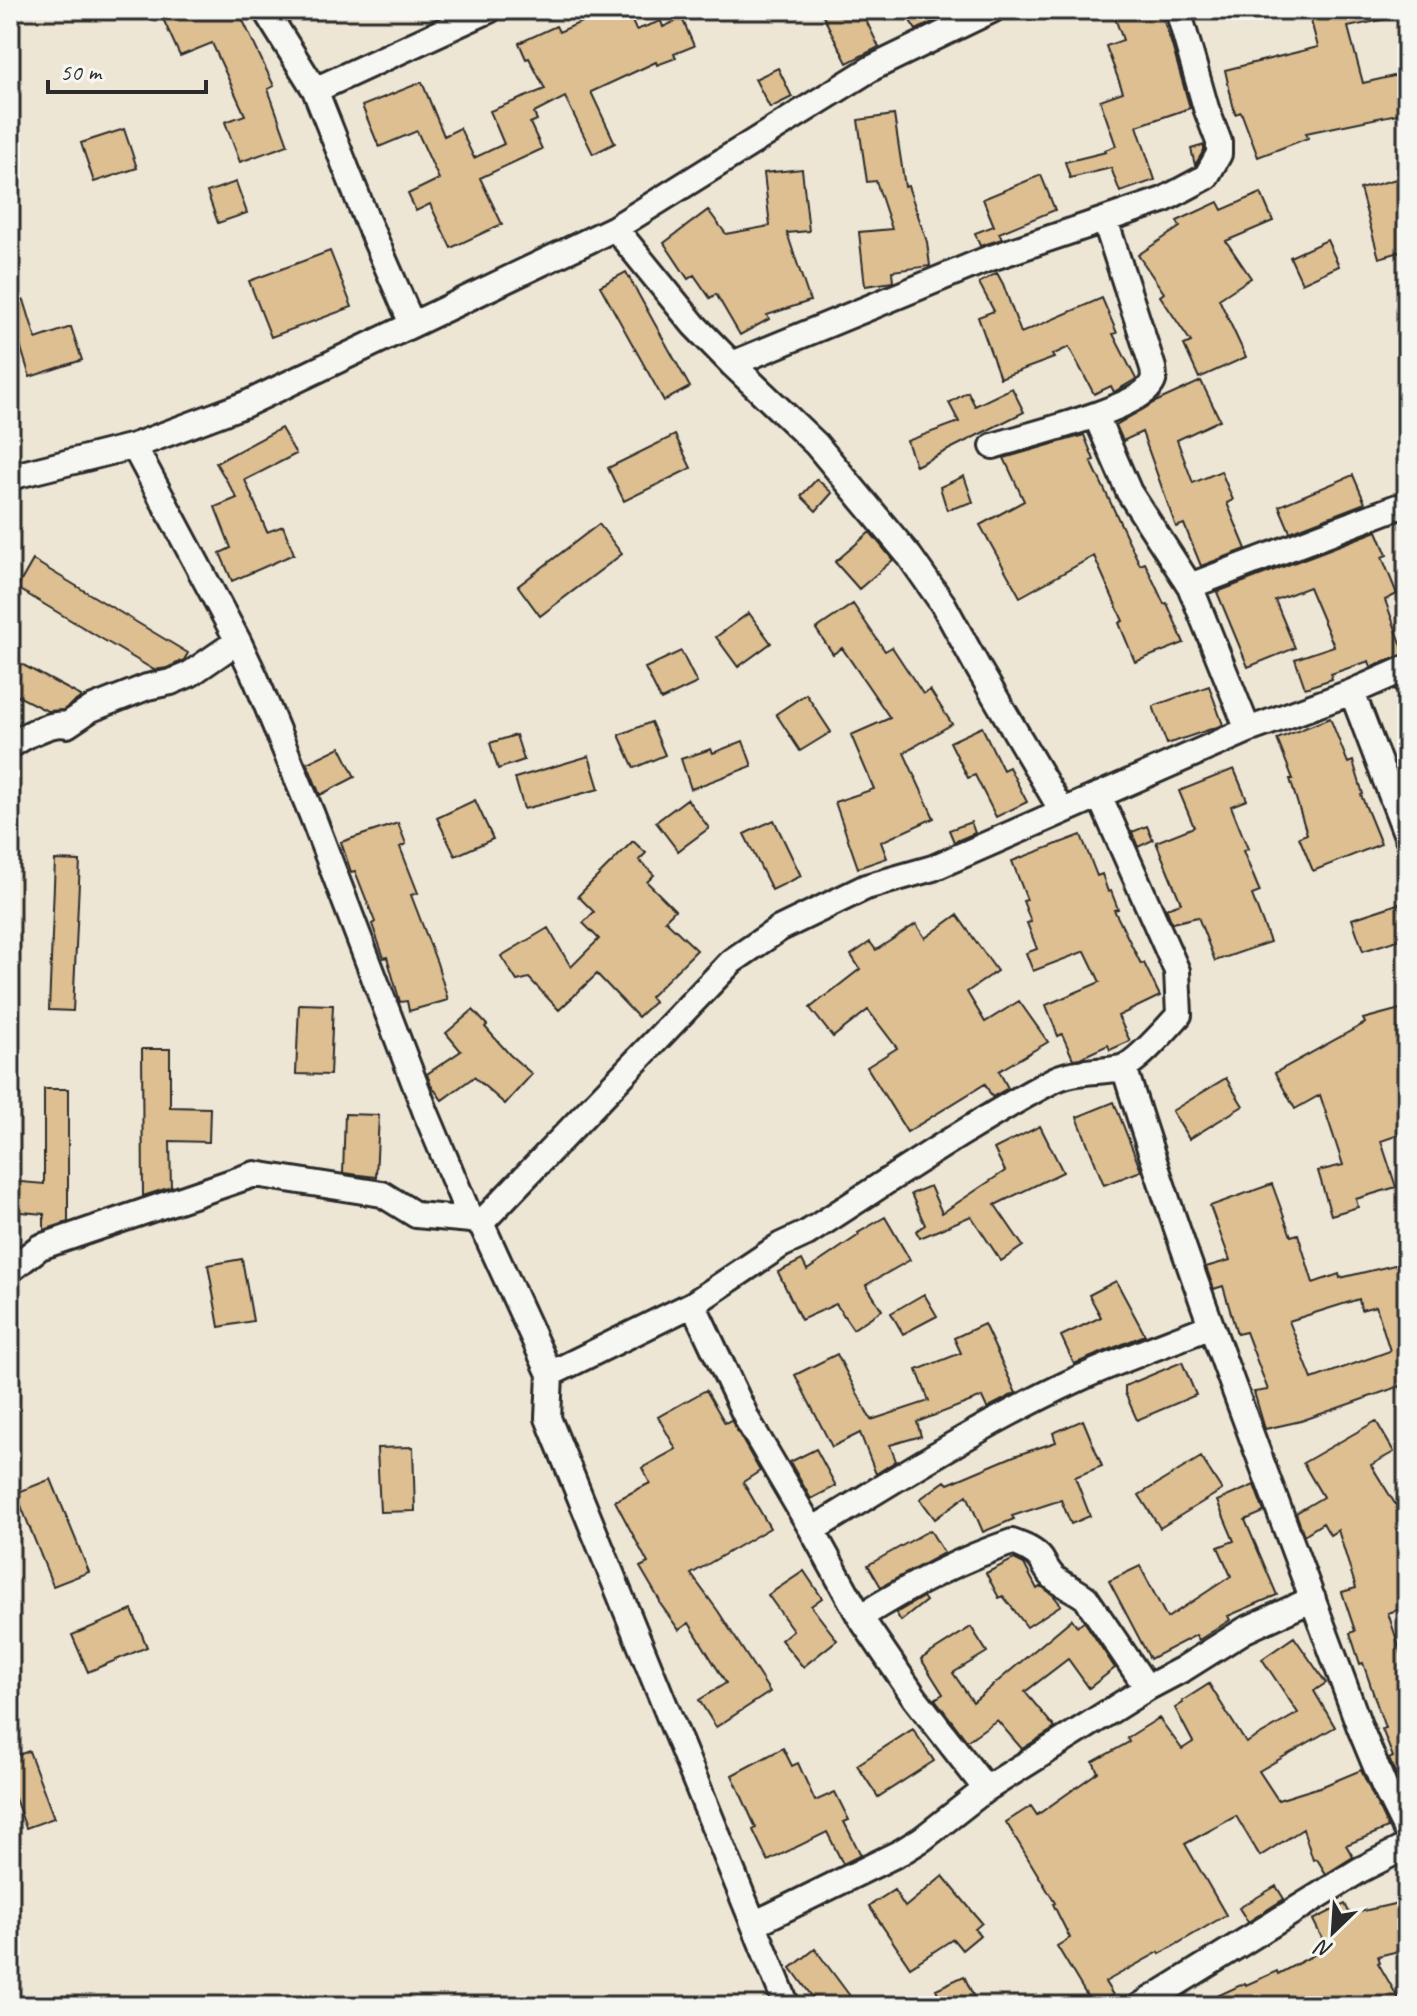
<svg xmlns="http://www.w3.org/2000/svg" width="1417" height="2016" font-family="Caveat,sans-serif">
<rect width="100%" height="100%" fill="#eee6d5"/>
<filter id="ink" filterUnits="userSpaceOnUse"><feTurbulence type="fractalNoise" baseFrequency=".0125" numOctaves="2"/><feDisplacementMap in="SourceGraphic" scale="16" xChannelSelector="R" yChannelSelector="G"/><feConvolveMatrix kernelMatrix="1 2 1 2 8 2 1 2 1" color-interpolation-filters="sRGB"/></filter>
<g filter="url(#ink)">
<path fill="#ddbf91" stroke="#2b2b2b" stroke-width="2" fill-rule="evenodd" d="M159 10H238L274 86 268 89 288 145 240 162 225 122 245 115 212 43 180 56Z
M608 10H627L636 30 661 21 663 27 682 18 694 46 674 54 676 58 657 65 656 62 591 92 615 143 593 154 565 97 534 113 537 120 530 123 542 149 480 178 502 224 451 248 430 204 416 211 408 194 439 179 417 131 379 147 362 106 422 82 444 136 460 128 474 158 504 144 490 111 545 89 529 58 526 59 519 43 556 26 559 32Z
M820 10H861L879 47 847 63Z
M903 10H951L933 22 916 30Z
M1112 10H1160L1171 42 1190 108 1137 126 1155 180 1120 192 1111 168 1070 178 1065 162 1106 152 1105 150 1116 146 1100 100 1123 92 1106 46 1123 40Z
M1308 10H1390L1391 18 1348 27 1363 83 1407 73V112L1306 133 1308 138 1258 157 1241 112 1235 114 1225 70 1318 47Z
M778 68 792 97 770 108 755 79Z
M894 115 905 187 908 186 927 242 930 266 892 271 893 282 865 286 859 232 892 229 876 181 867 182 858 120Z
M124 129 137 168 94 182 81 143Z
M1204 145V150L1195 165 1191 149Z
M802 169 809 231 787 233 810 301 767 315 769 319 740 335 716 294 710 298 694 275 688 279 664 243 708 210 726 234 770 226 764 173Z
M1041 175 1055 210 999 233 1002 239 980 246 975 233 994 226 983 199Z
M1407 176V250L1379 258 1360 189Z
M236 182 247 213 218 223 207 192Z
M1261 193 1273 221 1226 241 1251 278 1219 299 1246 357 1199 378 1184 345 1191 342 1160 296 1164 293 1138 255 1180 227 1177 221 1218 202 1222 210Z
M1327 240 1339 266 1302 283 1290 257Z
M330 251 352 307 271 337 249 281Z
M626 272 690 387 664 401 600 286Z
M997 273 1003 284 1021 333 1102 298 1117 333 1113 334 1136 379 1114 392 1111 386 1094 394 1069 347 1052 355 1054 358 1000 378 978 317 994 311 979 283Z
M24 300 36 339 71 327 82 360 30 377 17 335 10 338V305Z
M1201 381 1220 420 1177 440 1193 483 1221 471 1233 500 1227 503 1246 549 1201 566 1184 524 1176 527 1142 432 1123 441 1116 425 1153 403Z
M1012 388 1024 412 916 466 907 441 959 422 949 403 968 392 975 406Z
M281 428 296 454 245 480 267 532 283 526 294 554 232 581 220 553 231 548 215 507 237 498 216 463Z
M675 435 691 468 624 501 608 468Z
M1084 435 1094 460 1091 461 1140 565 1145 563 1164 604 1167 603 1184 643 1135 662 1119 623 1123 621 1094 556 1020 597 980 525 1024 501 1004 458Z
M1353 475 1365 503 1290 532 1279 506Z
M964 476 973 502 947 510 940 487Z
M817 479 832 493 816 511 801 496Z
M599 524 622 554 540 616 518 586Z
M1377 531 1387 555 1382 557 1397 594 1385 600 1405 654 1371 667 1369 661 1331 674 1332 679 1305 688 1295 659 1334 646 1309 587 1275 600 1295 648 1248 667 1217 592Z
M870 532 893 560 859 589 835 562Z
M33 560 188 653 184 660 167 668 154 670 17 588Z
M853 604 885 651 892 647 923 694 930 690 952 724 904 753 934 818 881 842 887 858 858 868 835 802 874 789 851 735 890 718 842 648 833 654 816 629Z
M749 613 771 643 738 667 716 637Z
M681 651 697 683 661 700 645 668Z
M10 658 81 696 80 698 63 710 47 711 10 692Z
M1407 684V717L1395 689Z
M1209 686 1223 725 1167 744 1153 706Z
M806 694 831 732 800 751 776 714Z
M1330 718 1348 763 1353 761 1363 794 1361 795 1381 844 1313 871 1299 837 1307 834 1290 779H1293L1277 739Z
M651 722 665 755 634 768 619 735Z
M982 727 1003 770 1009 767 1027 802 996 817 975 775 968 778 950 742Z
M516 735 524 760 498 769 490 743Z
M743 741 752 766 691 789 681 759 711 749 713 753Z
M340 747 355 777 320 795 307 763Z
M589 756 599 789 524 809 515 778Z
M1234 769 1247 800 1231 806 1248 849 1243 851 1260 892 1252 895 1270 942 1215 961 1198 917 1172 923 1166 908 1181 903 1156 842 1194 827 1179 791Z
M687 799 709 828 678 851 656 822Z
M475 800 493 839 455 856 437 818Z
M774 820 801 876 772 890 744 834Z
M971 822 975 833 954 842 949 830Z
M398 823 406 844 400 847 418 893 411 895 437 963 448 1000 409 1011 407 1001 400 1002 387 957 384 958 372 924 375 922 355 871 351 872 341 842Z
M1147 826 1153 840 1138 847 1132 832Z
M1081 835 1097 876 1102 874 1108 892 1111 891 1118 909 1114 910 1141 964 1144 963 1160 996 1118 1016 1130 1041 1110 1050 1108 1045 1080 1058 1073 1059 1062 1034 1058 1036 1046 1005 1100 982 1085 951 1033 971 1026 953 1037 949 1027 923 1031 922 1023 901 1027 900 1012 861Z
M633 841 646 853 639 860 654 875 647 882 675 910 665 920 697 950 650 997 654 1002 638 1017 597 974 559 1010 529 978 517 981 501 956 548 928 571 967 599 939 583 923 594 912 578 896Z
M55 860 80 861 73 1011 49 1010Z
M1407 901V937L1363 951 1352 919Z
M957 915 997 971 967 992 985 1022 1019 1001 1048 1042 999 1071 1008 1088 992 1097 985 1084 907 1132 867 1067 897 1048 868 1010 833 1037 810 1008 860 969 851 955 870 942 876 950 916 924 925 938Z
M299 1004 333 1005 330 1075 296 1074Z
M1404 1008 1407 1017V1078L1398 1080 1407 1107V1132L1381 1141 1396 1187 1356 1199 1358 1207 1331 1215 1318 1171 1343 1165 1320 1095 1295 1109 1275 1073 1365 1023 1363 1019Z
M473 1010 487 1025 485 1027 510 1055 532 1074 505 1104 474 1077 442 1100 431 1085 427 1074 461 1051 446 1033Z
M142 1049H170V1107L210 1108 209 1142 170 1141 171 1187 143 1196Z
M1226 1078 1243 1106 1189 1139 1172 1111Z
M44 1089H68V1222L44 1230V1214L10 1211V1181L44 1184Z
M1114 1102 1141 1171 1104 1185 1077 1117Z
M345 1114 379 1115 376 1177 343 1173Z
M1040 1126 1063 1172 995 1205 1023 1246 1001 1261 971 1216 920 1238 916 1231 925 1225 911 1194 930 1186 942 1213 1005 1171 994 1149Z
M1272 1184 1291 1236 1298 1234 1313 1283 1339 1274 1340 1278 1407 1262V1394L1403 1395 1400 1386 1301 1421 1265 1429 1254 1392 1268 1390 1246 1332 1237 1334 1223 1286 1214 1289 1206 1267 1230 1260 1210 1206ZM1359 1299 1361 1310 1376 1306 1390 1351 1312 1379 1289 1321Z
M885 1217 910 1260 866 1285 882 1310 853 1329 836 1304 801 1320 778 1272 802 1260 807 1270 859 1235 858 1233Z
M242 1259 253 1321 219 1327 208 1265Z
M1116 1281 1145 1335 1074 1364 1061 1336 1101 1317 1089 1295Z
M924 1294 937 1316 903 1334 891 1313Z
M984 1324 1016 1393 987 1408 982 1397 917 1422 921 1436 890 1445 896 1461 876 1474 860 1433 832 1447 795 1375 837 1354 871 1420 929 1401 917 1370 961 1353 954 1338Z
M1182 1362 1196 1395 1137 1420 1125 1393V1386Z
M706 1390 725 1423 731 1420 760 1471 743 1482 770 1528 691 1574 718 1611 770 1692 716 1727 699 1700 726 1683 689 1623 679 1630 659 1602 660 1601 640 1567 648 1563 615 1501 650 1483 642 1468 676 1449 658 1417Z
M1083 1420 1102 1466 1075 1477 1090 1516 1071 1524 1061 1500 1012 1516 1014 1519 983 1532 967 1495 935 1519 920 1499 945 1481 948 1484 1014 1456 1056 1442 1053 1433Z
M1376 1421 1394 1452 1371 1465 1407 1523V1607L1388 1613 1407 1671V1798L1389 1759 1393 1757 1382 1729 1385 1728 1363 1663 1360 1664 1350 1633 1355 1631 1342 1592 1356 1588 1338 1530 1330 1535 1323 1523 1304 1535 1296 1513 1323 1497 1303 1463Z
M413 1447 415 1511 380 1512 377 1448Z
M816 1449 836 1486 811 1499 790 1462Z
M1201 1457 1222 1490 1160 1528 1139 1495Z
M51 1479 89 1572 53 1586 16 1493Z
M1254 1485 1264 1512 1245 1520 1277 1595 1228 1616 1230 1620 1199 1640 1196 1635 1150 1659 1109 1581 1140 1566 1167 1618 1231 1576 1218 1547 1234 1541 1217 1501Z
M930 1530 944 1553 881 1587 868 1565Z
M1014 1559 1024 1564 1037 1589 1041 1586 1053 1595 1061 1605 1027 1627 1003 1596 999 1598 986 1573Z
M804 1571 822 1598 811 1606 837 1640 803 1667 781 1640 793 1630 768 1595Z
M923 1597 926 1601 901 1621 896 1613Z
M132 1610 147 1647 88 1672 72 1635Z
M1072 1619 1077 1626 1084 1621 1115 1668 1089 1688 1068 1659 1025 1692 1055 1728 1022 1749 997 1720 967 1741 935 1699 943 1694 921 1659 971 1627 987 1652 953 1673 973 1702Z
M1294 1637 1326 1683 1314 1691 1335 1727 1259 1771 1278 1800 1323 1786 1361 1770 1388 1828 1346 1845 1353 1857 1326 1874 1317 1859 1313 1860 1303 1829 1260 1856 1236 1816 1185 1844 1226 1915 1160 1954 1159 1952 1105 1982 1113 1995 1093 2006 1057 1946 1070 1938 1053 1904 1055 1903 1006 1822 1031 1806 1037 1815 1098 1772 1093 1762 1129 1742 1127 1738 1159 1718 1182 1749 1193 1742 1175 1708 1183 1703 1182 1701 1209 1684 1246 1743 1298 1713 1262 1659Z
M913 1729 934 1761 878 1797 857 1765Z
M783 1748 792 1766 798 1763 815 1801 835 1792 849 1820 844 1822 861 1855 843 1864 827 1832 768 1861 753 1830 756 1828 732 1775Z
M29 1751 54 1818 26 1828 10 1785V1758Z
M943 1876 982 1923 975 1929 980 1935 962 1950 953 1939 910 1967 869 1906 894 1890 905 1907Z
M1276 1886 1284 1899 1248 1922 1239 1908Z
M1407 1901V1949L1378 1956 1380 1962 1378 1963 1400 2001 1391 2006H1196L1245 1983 1246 1985 1277 1971 1278 1974 1327 1948 1313 1920 1345 1904 1350 1914Z
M815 1949 850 1996 837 2006H819L791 1968Z
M964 1976 978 2006H944L936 1989Z"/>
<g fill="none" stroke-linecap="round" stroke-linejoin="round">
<g stroke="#2b2b2b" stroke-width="30">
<path id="street" d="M265 10 315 90 365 216 412 324
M315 90 489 10
M615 228 694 325 732 364 816 444 910 557 943 604 977 666 1062 811
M732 364 985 260 1163 200 1206 177 1219 154V142L1206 108 1178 10
M1096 416 1129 492 1190 586 1248 730
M134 446 238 641 256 679 312 815 426 1113 471 1220 481 1223 550 1374 548 1418 787 2006
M993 446C1024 436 1134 410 1150 386 1155 380 1154 375 1153 368L1105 220
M10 477 134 446 246 404 615 228 872 68 992 10
M1190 586 1397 507H1407
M1352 692 1407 836
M10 746C22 737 52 721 67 725L91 709 147 687 171 682 190 674 238 641
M1124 1067C1193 1291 1280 1508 1360 1728L1384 1786 1407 1832
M481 1223 732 961 779 929 866 887 933 868 1248 730 1352 692 1407 668
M10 1270 40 1247 255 1174 382 1194 416 1215 471 1220
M693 1304 748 1421 812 1530 860 1617 915 1698 986 1789
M550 1374 693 1304 781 1245 807 1233C887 1182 966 1127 1050 1082 1073 1069 1098 1073 1121 1068 1136 1064 1168 1027 1179 1015L1177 971 1099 795
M812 1530C900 1477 986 1421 1080 1378 1123 1359 1168 1343 1211 1326
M860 1617C909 1586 958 1560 1012 1542 1023 1546 1034 1550 1041 1559 1046 1567 1049 1575 1057 1580 1067 1587 1077 1591 1086 1598L1147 1688
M754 1924 901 1852 922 1839 986 1789 1147 1688 1183 1669 1245 1630 1313 1599
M1140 2006 1360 1870 1407 1846"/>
</g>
<use href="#street" stroke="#f6f6f2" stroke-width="24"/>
</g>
</g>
<rect width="1417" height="2016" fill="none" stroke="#f6f6f2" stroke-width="40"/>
<rect x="20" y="20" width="1377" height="1976" fill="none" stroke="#2b2b2b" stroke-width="3" filter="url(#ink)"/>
<g transform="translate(1333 1932) rotate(205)" stroke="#f6f6f2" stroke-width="6" paint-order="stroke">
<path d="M0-6L14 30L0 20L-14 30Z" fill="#2b2b2b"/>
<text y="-12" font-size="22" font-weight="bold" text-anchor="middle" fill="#2b2b2b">N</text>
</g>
<path d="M48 80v12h158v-12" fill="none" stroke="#2b2b2b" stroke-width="4"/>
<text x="60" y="80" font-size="24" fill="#2b2b2b" stroke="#f6f6f2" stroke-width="6" paint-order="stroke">50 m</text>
</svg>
